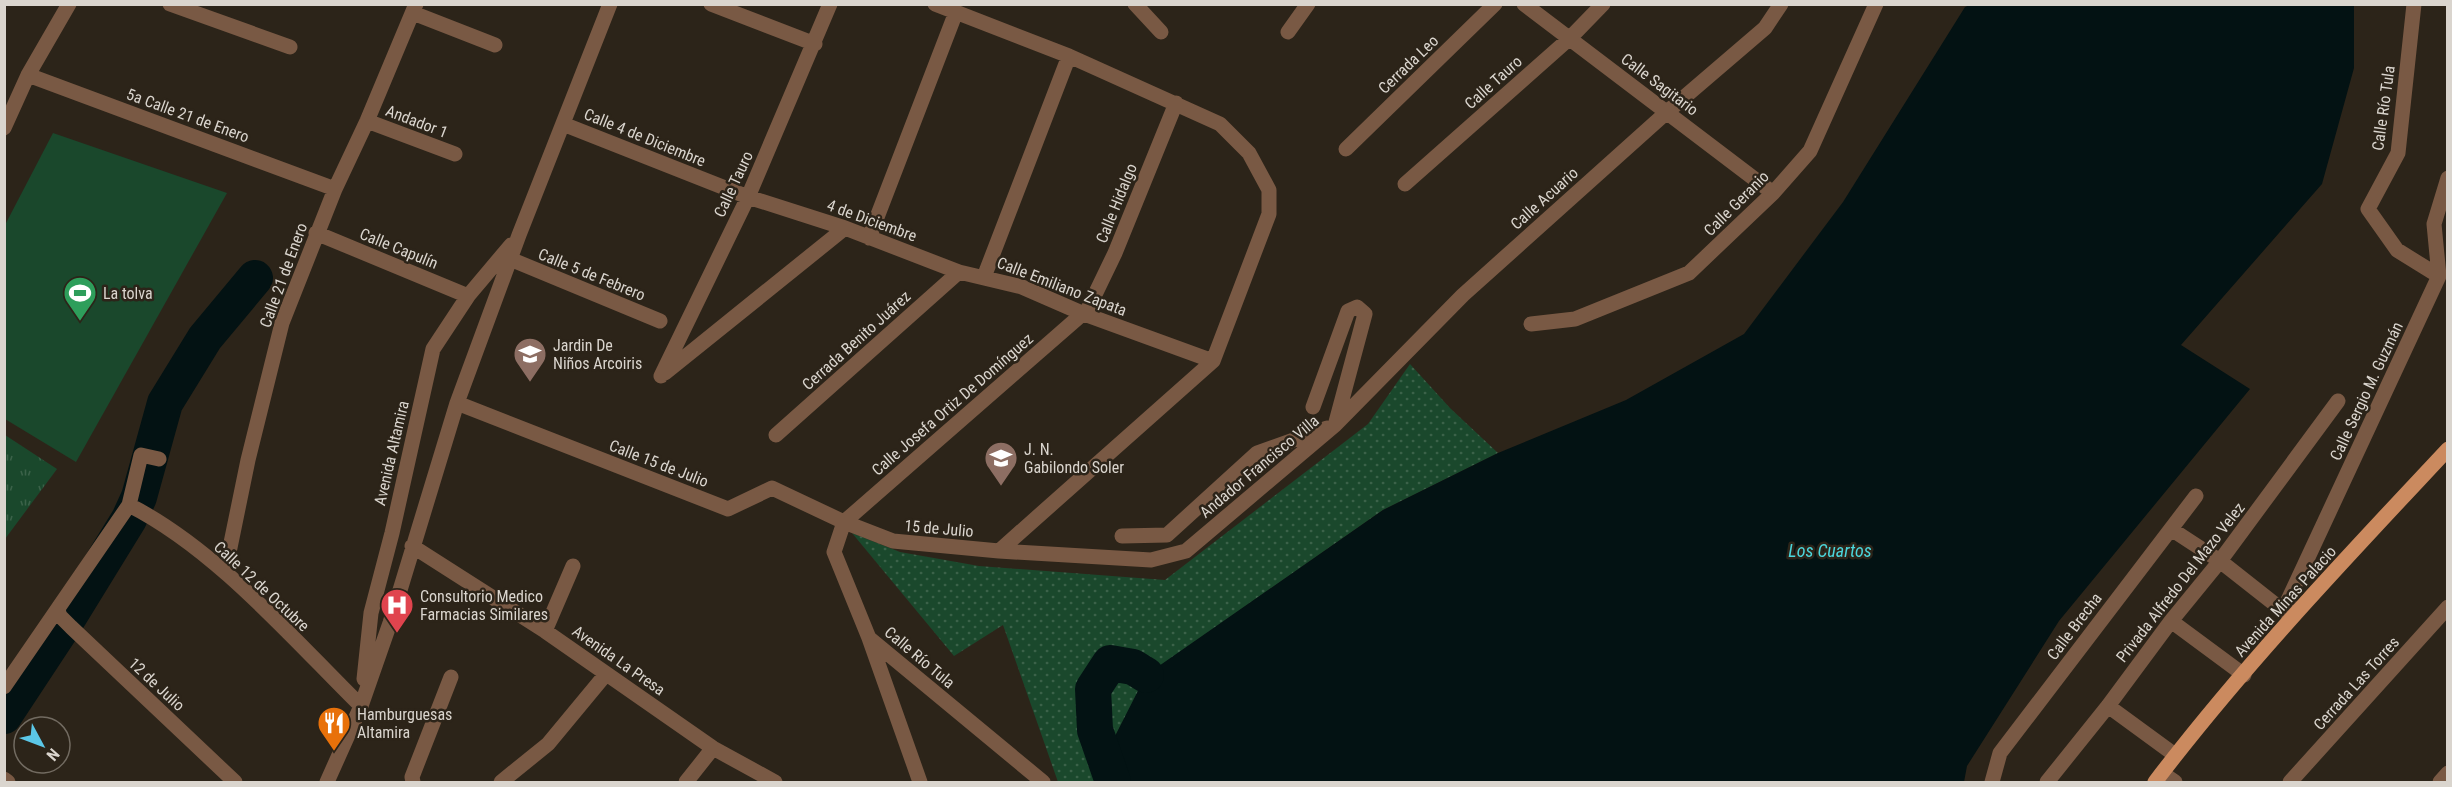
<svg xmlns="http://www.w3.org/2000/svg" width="2452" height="787" font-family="'Roboto Condensed',sans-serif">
<defs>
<pattern id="grass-dots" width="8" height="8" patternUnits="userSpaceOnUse" patternTransform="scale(1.5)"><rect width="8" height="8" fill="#1a482c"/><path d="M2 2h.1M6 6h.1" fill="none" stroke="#3b6249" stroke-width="1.8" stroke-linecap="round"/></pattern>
<pattern id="park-tufts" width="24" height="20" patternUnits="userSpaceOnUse" patternTransform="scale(1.5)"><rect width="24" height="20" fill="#1a482c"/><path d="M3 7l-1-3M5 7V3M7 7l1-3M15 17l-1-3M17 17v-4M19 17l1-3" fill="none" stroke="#3b6249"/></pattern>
</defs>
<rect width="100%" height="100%" fill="#2c2419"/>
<path fill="url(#grass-dots)" d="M1410 364 1450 408 1498 453 1383 510 1147 675 1109 748 1121 782H1058L1003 625 954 656 852 533 900 552 979 566 1165 580 1368 424Z"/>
<path fill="url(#park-tufts)" d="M5 435 57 469 5 539Z"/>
<path fill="#1a482c" d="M53 133 227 193 76 462 5 419V225Z"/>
<path fill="#031213" d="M1972 4 2354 5V68L2322 184 2181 345 2250 389 2059 621 1967 766 1964 782H1121L1109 748 1146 675 1383 510 1498 453 1626 400 1744 334 1843 202 1965 7Z"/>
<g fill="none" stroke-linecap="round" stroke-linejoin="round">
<path stroke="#031213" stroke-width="36" d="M4 716 62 628 129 519 139 497 165 403 205 338 255 278
M1113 782 1095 730 1093 689 1110 663 1133 667 1146 675"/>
<path stroke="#795944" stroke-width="15" d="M170 4 290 47
M711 4 815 44
M935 4 1069 56 1220 124 1249 153 1269 190V214L1213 361 999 551
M1135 4 1161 32
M1524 4 1773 193
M2414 4 2398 153 2368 209 2397 250 2439 276
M413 13 495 45
M1288 32 1308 4
M28 75 335 189
M367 121 455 154
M563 124 748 197 845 228 959 272 1022 287 1084 314 1213 361
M4 128 28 75 69 4
M1346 149 1495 4
M1405 184 1570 38 1603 4
M316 233 468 296
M869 238 956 12
M510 259 660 321
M2439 276 2434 224 2448 178
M984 277 1069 56
M1531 324 1575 319 1689 273 1773 193 1810 151 1876 4
M665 373 845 228
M661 376 748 197 830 4
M457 403 728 509 772 488 844 522 893 541 999 551 1151 560 1186 551 1335 425 1463 295 1667 112 1765 28 1781 4
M1313 407 1348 311 1357 307 1365 314 1336 422
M776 435 959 272
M129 505C216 549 291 637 361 706
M844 522 1088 309 1115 253 1176 103
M844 522 834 552 869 638 920 782
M2171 529 2220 561 2290 616
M1122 536 1167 535 1257 453 1327 428
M412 546 545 631 713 748 775 782
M225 572 248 460 282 323 335 189 367 121 416 4
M58 610 60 616 71 627 235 782
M2283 611 2439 276
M2171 621 2244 675
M545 631 573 566
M869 638 1043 782
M364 679 371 613 392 533 433 349 468 296 511 245
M4 687 129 505 141 455 159 459
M2108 706 2175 755
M2162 773 2175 782
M4 779 8 782
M327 782 361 706 390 623 457 403 519 235 610 4
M413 782 412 777 451 677
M501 782 548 744 606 674
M686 782 713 748
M1992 782 2000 753 2196 496
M2047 782 2108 706 2171 621 2220 561 2338 401
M2290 782 2448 607
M2440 782 2448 773"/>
<path stroke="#cb8a5f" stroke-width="15" d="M2155 782C2244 665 2347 557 2448 449"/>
</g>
<defs>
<g id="stadium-pin" transform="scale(1.725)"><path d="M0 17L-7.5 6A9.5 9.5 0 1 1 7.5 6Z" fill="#2e9e5b" stroke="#2c2419"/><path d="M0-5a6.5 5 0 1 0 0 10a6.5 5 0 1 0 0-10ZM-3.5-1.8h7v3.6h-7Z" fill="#fff"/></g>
<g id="school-pin" transform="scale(1.725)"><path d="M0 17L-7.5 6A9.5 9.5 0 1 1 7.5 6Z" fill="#8d6e63" stroke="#2c2419"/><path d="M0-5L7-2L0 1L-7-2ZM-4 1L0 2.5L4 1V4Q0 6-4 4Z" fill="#fff"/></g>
<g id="hospital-pin" transform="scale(1.725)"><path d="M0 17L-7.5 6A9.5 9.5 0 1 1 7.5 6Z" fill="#e0444e" stroke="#2c2419"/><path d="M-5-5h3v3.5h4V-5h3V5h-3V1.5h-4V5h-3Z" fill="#fff"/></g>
<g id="restaurant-pin" transform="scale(1.725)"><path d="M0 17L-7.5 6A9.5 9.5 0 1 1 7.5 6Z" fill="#e8710a" stroke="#2c2419"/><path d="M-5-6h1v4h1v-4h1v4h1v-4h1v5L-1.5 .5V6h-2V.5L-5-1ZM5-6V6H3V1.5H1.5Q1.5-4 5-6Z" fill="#fff"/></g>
</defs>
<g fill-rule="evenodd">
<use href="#stadium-pin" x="80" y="293"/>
<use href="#school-pin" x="530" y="354"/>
<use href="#school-pin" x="1001" y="458"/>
<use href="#hospital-pin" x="397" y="605"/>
<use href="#restaurant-pin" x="334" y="723"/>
</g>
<g text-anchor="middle" stroke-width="5" stroke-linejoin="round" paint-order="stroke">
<g font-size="16" fill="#dad5ce" stroke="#2c2419">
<text transform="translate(1408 64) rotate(-44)" y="6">Cerrada Leo</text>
<text transform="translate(1493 82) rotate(-42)" y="6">Calle Tauro</text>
<text transform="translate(1660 84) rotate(37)" y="6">Calle Sagitario</text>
<text transform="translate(2383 108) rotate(-82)" y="6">Calle Río Tula</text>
<text transform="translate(188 115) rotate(20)" y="6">5a Calle 21 de Enero</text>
<text transform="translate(417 121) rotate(21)" y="6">Andador 1</text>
<text transform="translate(645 137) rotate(22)" y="6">Calle 4 de Diciembre</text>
<text transform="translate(733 184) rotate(-65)" y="6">Calle Tauro</text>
<text transform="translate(1544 198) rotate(-42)" y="6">Calle Acuario</text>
<text transform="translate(1116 203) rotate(-68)" y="6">Calle Hidalgo</text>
<text transform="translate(1736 203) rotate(-45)" y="6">Calle Geranio</text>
<text transform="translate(872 220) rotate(20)" y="6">4 de Diciembre</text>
<text transform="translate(399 248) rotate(22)" y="6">Calle Capulín</text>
<text transform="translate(592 274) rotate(22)" y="6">Calle 5 de Febrero</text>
<text transform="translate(283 275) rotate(-70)" y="6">Calle 21 de Enero</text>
<text transform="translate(1062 286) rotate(21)" y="6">Calle Emiliano Zapata</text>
<text transform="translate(856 340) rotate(-42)" y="6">Cerrada Benito Juárez</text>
<text transform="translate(2366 391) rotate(-65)" y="6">Calle Sergio M. Guzmán</text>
<text transform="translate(952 404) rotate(-41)" y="6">Calle Josefa Ortiz De Domínguez</text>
<text transform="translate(391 453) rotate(-77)" y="6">Avenida Altamira</text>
<text transform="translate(659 463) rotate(21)" y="6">Calle 15 de Julio</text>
<text transform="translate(1259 466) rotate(-40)" y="6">Andador Francisco Villa</text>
<text transform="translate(939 528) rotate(5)" y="6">15 de Julio</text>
<text transform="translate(2180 582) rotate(-52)" y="6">Privada Alfredo Del Mazo Velez</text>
<text transform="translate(262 586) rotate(43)" y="6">Calle 12 de Octubre</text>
<text transform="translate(2285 601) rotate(-48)" y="6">Avenida Minas Palacio</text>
<text transform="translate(2074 626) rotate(-53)" y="6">Calle Brecha</text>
<text transform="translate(920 657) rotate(40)" y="6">Calle Río Tula</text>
<text transform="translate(619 660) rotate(35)" y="6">Avenida La Presa</text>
<text transform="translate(2356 683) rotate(-48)" y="6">Cerrada Las Torres</text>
<text transform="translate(157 684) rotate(43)" y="6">12 de Julio</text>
</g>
<g font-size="16" fill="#dad5ce" stroke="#2c2419" text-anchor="start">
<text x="103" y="299">La tolva</text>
<text x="553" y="351">Jardin De<tspan x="553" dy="18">Niños Arcoiris</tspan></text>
<text x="1024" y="455">J. N.<tspan x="1024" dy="18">Gabilondo Soler</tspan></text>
<text x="420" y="602">Consultorio Medico<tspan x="420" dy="18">Farmacias Similares</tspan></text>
<text x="357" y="720">Hamburguesas<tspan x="357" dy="18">Altamira</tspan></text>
</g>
<g font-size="18" font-style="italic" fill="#4bd6db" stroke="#2c2419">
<text x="1830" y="557">Los Cuartos</text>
</g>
</g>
<rect width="2452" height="787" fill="none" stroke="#dad5ce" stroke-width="12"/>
<g transform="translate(42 745) rotate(131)"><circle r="28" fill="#2c2419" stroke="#726b61" stroke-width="1.5"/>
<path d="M0-4.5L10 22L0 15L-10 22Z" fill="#5bc7e7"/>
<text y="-9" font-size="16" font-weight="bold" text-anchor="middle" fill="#dad5ce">N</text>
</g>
</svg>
